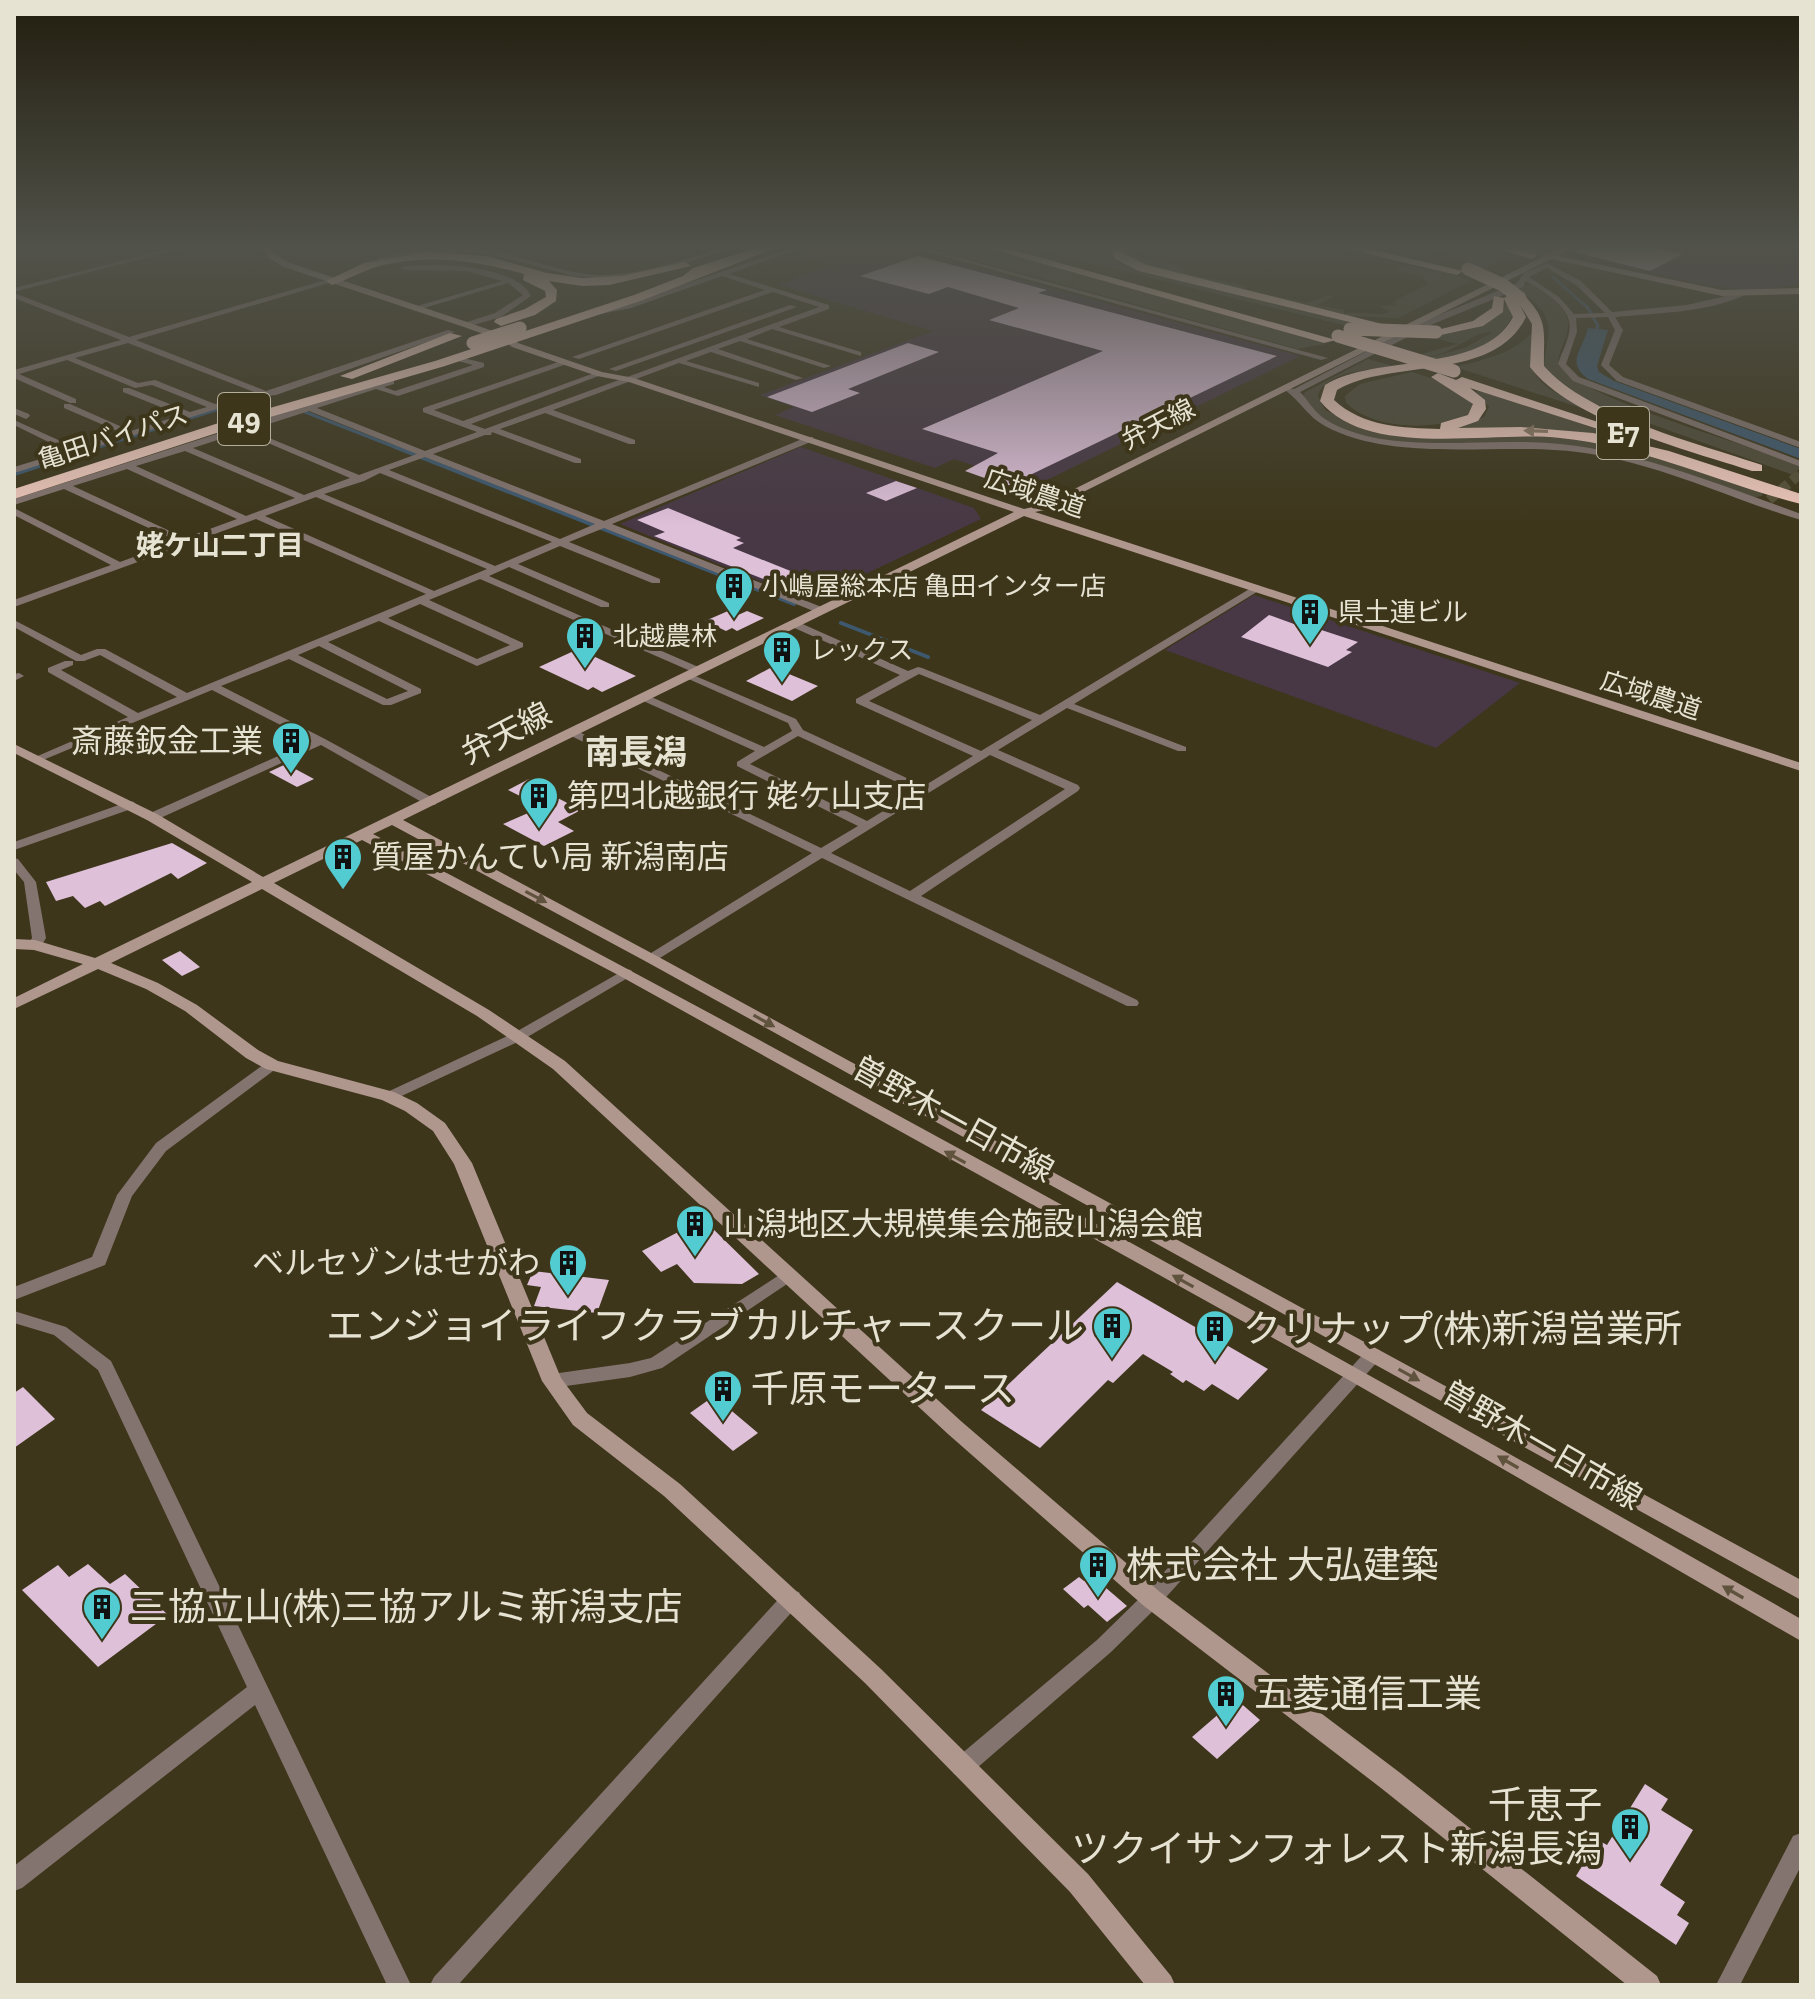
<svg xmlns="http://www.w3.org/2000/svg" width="1815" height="1999" font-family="'Zilla Slab','Noto Sans JP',serif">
<rect width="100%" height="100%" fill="#3d361b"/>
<path fill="#483845" d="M818 246H896L1300 356 1035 486 954 459 935 468 775 415 794 407 760 395 933 331 778 285 833 265 794 254Z
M1581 246H1801V284L1756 291 1705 285 1572 255 1568 252Z
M801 447 974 508 981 519 809 601 620 524Z
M1254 595 1520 683 1436 748 1165 650Z"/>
<path fill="#4f4b38" d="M923 246H972L1156 293 1325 344 1297 349Z
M1022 246H1063L1082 250 1086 246H1104L1103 253 1125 266 1364 324 1351 327Z
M1122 246H1148L1135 253C1148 265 1163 262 1183 267L1180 269 1184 270 1182 273 1246 286 1243 289 1306 303 1329 295 1333 297 1318 305 1344 310V314L1149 267 1122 253Z
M1415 246H1483L1510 254 1482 271 1453 255Z
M1405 265 1443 271 1470 281 1399 318 1347 316 1345 314 1349 313 1383 314 1390 312 1380 306 1395 305 1396 300 1428 284 1423 277 1395 270Z
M1527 284C1542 285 1568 307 1568 324 1569 336 1559 349 1558 362 1575 399 1756 445 1801 467L1793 475 1584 400 1562 388 1544 366C1549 325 1557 317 1519 290Z
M1507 301 1512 316C1500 344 1457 363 1427 358L1465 348 1493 332C1468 331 1446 363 1418 355L1458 344 1423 335C1453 333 1494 332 1507 301Z
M1531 334H1537L1530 363C1538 392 1579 403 1603 415L1455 367C1482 360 1512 354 1531 334Z
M1368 359 1393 366C1372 370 1325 370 1318 396L1325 410 1369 430 1580 438 1630 449 1763 492 1762 496 1752 498 1592 449 1415 444 1373 438 1340 430 1322 419 1303 396 1305 392Z
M1412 372 1443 382 1474 405 1468 416C1433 431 1374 430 1346 403L1345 396 1360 384Z
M1480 390 1656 449 1562 431 1450 428 1484 417 1489 407 1476 392Z"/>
<path fill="#3e596f" d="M1588 328 1608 330 1597 366 1599 372 1614 381 1801 449V459L1588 379C1565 362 1583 350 1588 328Z"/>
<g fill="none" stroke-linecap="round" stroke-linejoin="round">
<path stroke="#3e596f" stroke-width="3" d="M1553 277 1588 308 1598 326 1595 333
M305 412 400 449
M92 449 254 398"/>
<path stroke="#3e596f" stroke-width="4" d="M395 447 794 604
M14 474 98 447
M841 623 928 657"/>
</g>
<path fill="#dec0d9" d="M1578 246H1645L1683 254 1650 271 1574 252Z
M918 256 1047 290 1038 293 1277 356 1007 486 965 471 998 453 922 429 1103 351 989 320 1019 308 948 287 929 294 860 276Z
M908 343 939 352 848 389 860 393 812 412 767 397Z
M896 481 917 488 886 501 866 493Z
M668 508 741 538 736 540 744 543 733 548 798 574 805 572 834 583 807 596 654 536 665 532 637 520Z
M728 611 738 615 747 611 764 618 737 631 732 628 726 631 705 621Z
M1269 615 1294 624 1297 622 1358 642 1346 650 1352 652 1328 667 1241 637Z
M578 649 636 676 602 692 593 687 588 690 539 667Z
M772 667 818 686 792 701 746 681Z
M286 764 314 779 297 787 269 772Z
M529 779 551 790 546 792 581 810 558 822 574 831 544 846 503 824 542 807 508 790Z
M172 843 207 863 178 879 171 873 105 906 100 901 85 908 73 896 56 901 46 882Z
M180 951 200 967 182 976 162 960Z
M703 1219 759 1274 742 1284 694 1283 677 1264 661 1272 642 1251Z
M533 1271 609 1280 597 1313 569 1310 534 1306 541 1287 527 1285Z
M1117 1282 1268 1369 1238 1400 1212 1384 1204 1391 1186 1380 1183 1383 1170 1374 1173 1372 1143 1354 1113 1383 1108 1380 1040 1448 981 1410Z
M23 1387 55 1419 14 1448V1393Z
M714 1396 758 1433 733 1451 690 1413Z
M88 1564 110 1584 125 1574 168 1615 98 1667 22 1590 58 1565 69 1577Z
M1091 1575 1127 1606 1107 1622 1088 1605 1084 1608 1063 1589 1079 1577 1084 1581Z
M1236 1699 1260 1720 1217 1759 1192 1737Z
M1645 1784 1668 1799 1661 1810 1693 1830 1660 1885 1685 1902 1677 1915 1689 1923 1676 1945 1576 1876 1598 1840 1607 1845Z"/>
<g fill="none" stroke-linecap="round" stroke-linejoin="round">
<path stroke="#565037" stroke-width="10" stroke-dasharray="10 5" stroke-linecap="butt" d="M1769 500 1801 473"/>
<path fill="#84746f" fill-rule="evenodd" d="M180 246H191L14 292V288Z
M728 246H738L670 268 615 279 573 276 501 257 472 252 425 253 384 260V264L380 266 376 264 378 258C418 248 459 243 500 252 532 260 563 273 596 275 642 276 686 259 728 246Z
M797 246H806L729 274 829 305V309L779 327 861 352V356L772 329 747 339 831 366 824 368 740 341 718 349 803 378 796 380 711 352 686 361 759 383V387L679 363 553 410 635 440V444H629L545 413 500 429 581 459V463H575L492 432 491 435H485L433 454 604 521 807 437H813V441L612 524 824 608V612H816L604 528 569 542 660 579V583H652L560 546 518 564 609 603V607H601L509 567 489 576 703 669V673H695L480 579 429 600 523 643V647L477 666 379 621 328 642 421 689V693L391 705H383L289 659 221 686 325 739 435 799 437 802 435 805H427L321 745 156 820H148L146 817 148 814 312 741 212 690 43 760 39 762 33 758 128 717 48 672V668L65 661H73V665L61 670 138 713 177 697 100 655 84 661H76L14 627V620L81 655 97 649H105L187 693 426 594 256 519 14 607V600L111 565 14 515V508L120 562 177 541 64 489 14 505V499L372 384 394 380V384L384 387 395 391 473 365 458 361 448 364 444 362 455 356 484 363V367L398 396 376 389 317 408 425 451 477 432 423 412V408L564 360 568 362 567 364 434 410 463 421 597 372 604 374 471 424 485 429 819 307 773 292 579 359 572 357 765 290 722 276 631 308 601 314 597 312 598 310 626 304ZM309 411 417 454 359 475 250 430ZM242 432 350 478 304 495 193 448ZM185 451 295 498 246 516 136 466ZM425 457 595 524 560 539 389 470ZM127 469 237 519 185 538 73 486ZM380 473 552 542 495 566 324 494 364 481ZM316 497 487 569 434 591 265 516ZM420 604 510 645 477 659 388 618ZM319 646 408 691 387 699 298 655Z
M906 246H916L1328 358 1321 360Z
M1513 246H1523L1553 256 1550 258Z
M1547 263 1581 281 1612 312 1687 305 1743 292V296C1704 313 1656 313 1615 317L1623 330 1609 365 1623 377 1801 442V448L1617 381 1601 365 1615 330 1608 317 1576 318 1577 332 1566 364 1579 377 1801 461V467L1573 381 1558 364C1561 354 1567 344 1569 333 1575 308 1544 292 1526 281L1523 287 1433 324 1300 392C1309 401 1314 412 1325 419 1376 452 1458 441 1517 442 1542 442 1566 444 1590 448 1663 461 1732 489 1801 514V520C1731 499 1664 466 1591 454 1509 439 1399 466 1325 426 1308 417 1300 401 1285 390L1289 388 1294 389 1427 320 1517 283 1524 273ZM1547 268 1576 285 1605 313 1574 314 1559 297 1529 277Z
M435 265C460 265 519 270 531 296L501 317 467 327 463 325 464 323 495 313 523 295 508 283 414 311V307L502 281 467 271 404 270 400 268 404 266Z
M329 279 336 281 136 340 266 391 448 330 455 332 276 395 255 397 14 473V467L67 451 14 425V420L76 448 122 433 64 408V404H70L131 431 181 415 123 392V388H129L190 412 207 407 152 385 135 388 67 360 19 374 76 399V403H70L14 378V370L121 340 14 298V293L129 337ZM128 343 254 392 215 404 155 380 138 383 75 358Z
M790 305 797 307 616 371 609 369Z
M14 408 29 414 30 416 26 419 14 414Z
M1256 585 1260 586V590L1074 704 1186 747V751H1178L1067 708 998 750 1078 785 1080 788 1078 791 921 896 1137 1000 1139 1003 1137 1006H1127L822 858 655 961 650 962 643 958 812 853 567 734V730H575L821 848 858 826 737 766V762L755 751 641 700V696H649L764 747 792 731 788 723 684 677 685 675H693L796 719 803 730 924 786 973 756 856 703V699L900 675 790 626V622H798L908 671 918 667 922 668 1040 715ZM919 674 1032 720 981 751 869 701ZM798 736 916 791 867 821 750 764ZM990 755 1065 789 910 891 831 853Z
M19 673 24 676 14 681V674Z
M130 801 134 802 136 805 134 808 14 850V842Z
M14 858 18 859 36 882 46 938 40 948H30L28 945 32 938 24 882 14 870Z
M626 969 631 970 633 973 631 976 524 1039 393 1100H383L381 1097 383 1094 514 1033Z
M272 1060 277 1062 279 1065 277 1068 166 1151 132 1196 105 1265 14 1300V1287L92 1257 117 1195 156 1143 267 1062Z
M787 1270 793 1272 795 1276 793 1280 662 1368 630 1377 552 1388 546 1386 543 1381 546 1376 552 1374 630 1363 651 1358Z
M14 1311 66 1327 111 1361 411 1985H387L255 1705 22 1888 14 1891V1866L247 1687 98 1370 54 1335 14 1323Z
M1373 1349 1379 1350 1382 1355 1379 1360 1159 1605 1111 1652 970 1774 962 1777 954 1774 951 1767 954 1760 1097 1640 1145 1593 1367 1350Z
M792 1590 799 1592 802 1598 799 1604 458 1985H430L434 1977 785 1592Z
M1801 1833V1866L1740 1985H1716L1793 1836Z"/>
<path fill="#b0978e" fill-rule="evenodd" d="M261 246H269L275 254 290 263 470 323 512 338 518 343 602 372 634 378 1024 509 1042 505 1565 246H1575L1558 256 1722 290 1801 288V294L1722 296 1551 259 1049 509 1035 512 1801 763V771L1024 516 403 820 655 955 1801 1580V1600L645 961 392 825 373 834C854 1087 1329 1350 1801 1619V1641L1347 1379 620 976 362 840 274 883 489 1010 565 1061 962 1422 1160 1592 1399 1772 1657 1976 1661 1985H1627L1381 1788 1144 1606 948 1434 553 1069 477 1016 262 889 111 963 158 983 197 1005 258 1050 278 1061 394 1092 417 1103 445 1123 472 1163 561 1378 587 1413 680 1484 881 1669 1088 1874 1171 1976 1175 1985H1145L1070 1892 865 1683 664 1496 573 1425 542 1381 454 1164 433 1131 405 1111 382 1100 266 1069 246 1058 185 1011 146 989 98 969 14 1009V998L83 964 34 950 14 949V939L35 940 95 958 252 882 147 820 14 753V744L157 814 263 877 1014 512 629 382 597 376 512 347 506 342 464 327 284 267 269 258Z"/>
<path fill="#f0c9bc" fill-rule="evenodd" d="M763 246H781L643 300 445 366 229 429 14 499V489L231 419 435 361 634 295 683 276 693 268Z
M980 246H999L1336 340 1324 343Z
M1109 246H1121L1124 254 1147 265 1406 330 1399 334 1139 271 1115 259Z
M1335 246H1357L1463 271 1457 275Z
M1488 246H1509L1538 255 1532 259Z
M428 252 487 256 547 273 582 278 622 276 685 262 691 266 609 285 582 286 549 281 557 290 556 301 535 315 501 326 494 322 496 319 525 309 546 297 545 291 523 280 524 274C473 260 425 253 373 268 359 273 346 280 332 285L326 281 364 263Z
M1510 294 1524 295C1550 322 1543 333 1544 366 1587 416 1700 444 1762 465V471H1752C1688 450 1571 421 1530 367L1532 324 1520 305 1526 317C1494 383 1390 358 1337 390L1334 400C1363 427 1403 428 1440 429L1441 423 1468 415 1473 404 1431 377 1438 373 1456 380 1462 377 1613 427 1606 431 1601 430 1470 388 1485 400 1486 409 1478 421 1458 428 1521 427 1593 433 1669 451 1801 494V504C1718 483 1647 447 1560 438 1492 430 1368 460 1320 401L1325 385C1374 354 1484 374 1513 317L1504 299 1503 312 1483 326 1436 336 1429 332 1473 321 1492 308 1494 296 1504 298Z
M450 333 462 336 352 379 340 376Z"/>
<path stroke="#f0c9bc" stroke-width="13" d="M1468 269 1503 285 1520 298
M1350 329 1436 332
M1338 336 1454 371
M473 343 520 328"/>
</g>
<defs><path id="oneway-solid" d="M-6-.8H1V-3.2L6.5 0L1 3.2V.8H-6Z" transform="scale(2)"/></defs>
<use fill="#8e7863" href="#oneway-solid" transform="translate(1536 431) rotate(-178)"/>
<g fill="#60533e">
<use href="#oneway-solid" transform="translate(536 897) rotate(28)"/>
<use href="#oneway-solid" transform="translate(764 1021) rotate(29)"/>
<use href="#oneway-solid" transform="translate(955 1157) rotate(-151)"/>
<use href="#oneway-solid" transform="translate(1183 1281) rotate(-151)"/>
<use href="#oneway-solid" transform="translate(1409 1375) rotate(29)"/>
<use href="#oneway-solid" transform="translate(1508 1462) rotate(-150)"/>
<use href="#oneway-solid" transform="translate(1733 1592) rotate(-150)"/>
</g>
<linearGradient id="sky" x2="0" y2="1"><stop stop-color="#221e0f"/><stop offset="0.47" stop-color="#51524a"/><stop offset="1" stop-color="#51524a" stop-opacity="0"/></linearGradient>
<rect width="1815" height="526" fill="url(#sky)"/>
<defs>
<g id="building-pin" transform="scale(2)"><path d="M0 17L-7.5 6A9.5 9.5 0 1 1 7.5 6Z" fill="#52ccd0" stroke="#3d361b"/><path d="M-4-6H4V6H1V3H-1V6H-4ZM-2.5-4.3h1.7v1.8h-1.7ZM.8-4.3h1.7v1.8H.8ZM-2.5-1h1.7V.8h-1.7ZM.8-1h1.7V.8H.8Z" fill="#111"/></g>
</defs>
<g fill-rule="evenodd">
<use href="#building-pin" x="734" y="586"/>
<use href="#building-pin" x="1310" y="612"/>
<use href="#building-pin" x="585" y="636"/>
<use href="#building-pin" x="782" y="650"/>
<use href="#building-pin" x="291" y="741"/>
<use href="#building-pin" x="539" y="796"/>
<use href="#building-pin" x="343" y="857"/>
<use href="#building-pin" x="695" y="1224"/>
<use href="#building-pin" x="568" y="1263"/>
<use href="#building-pin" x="1112" y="1326"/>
<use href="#building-pin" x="1215" y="1329"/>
<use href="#building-pin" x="723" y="1389"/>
<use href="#building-pin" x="1098" y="1565"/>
<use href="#building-pin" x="102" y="1607"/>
<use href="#building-pin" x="1226" y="1694"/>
<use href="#building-pin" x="1630" y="1827"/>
</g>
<g text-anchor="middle" stroke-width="8" stroke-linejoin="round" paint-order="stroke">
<g font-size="26" fill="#e7e3d3" stroke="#3d361b">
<text transform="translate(1158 424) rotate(-27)" y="9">弁天線</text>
<text transform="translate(113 437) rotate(-18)" y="9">亀田バイパス</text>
<text transform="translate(1035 493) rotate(18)" y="9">広域農道</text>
<text transform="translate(1651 695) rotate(18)" y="9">広域農道</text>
</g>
<g font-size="26" fill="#e7e3d3" stroke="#3d361b" text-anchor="start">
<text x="762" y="595">小嶋屋総本店 亀田インター店</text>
<text x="1338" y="621">県土連ビル</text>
<text x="613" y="645">北越農林</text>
<text x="810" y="659">レックス</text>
</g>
<g font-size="28" font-weight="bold" fill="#e7e3d3" stroke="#3d361b">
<text x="220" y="555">姥ケ山二丁目</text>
</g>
<g fill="#3d361b" stroke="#b4af9c" stroke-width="2">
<rect x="218" y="393" width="52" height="52" rx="6"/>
<rect x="1597" y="407" width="52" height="52" rx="6"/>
</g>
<g font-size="30" font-weight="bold" fill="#e7e3d3">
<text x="244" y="429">49</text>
<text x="1623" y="443">E7</text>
</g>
<g font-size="32" fill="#e7e3d3" stroke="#3d361b">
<text transform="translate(506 733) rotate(-27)" y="11">弁天線</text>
<text transform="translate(953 1119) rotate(29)" y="11">曽野木一日市線</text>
<text transform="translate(1542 1445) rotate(30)" y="11">曽野木一日市線</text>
</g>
<g font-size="32" fill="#e7e3d3" stroke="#3d361b" text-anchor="start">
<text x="263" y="752" text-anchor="end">斎藤鈑金工業</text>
<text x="567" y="807">第四北越銀行 姥ケ山支店</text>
<text x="371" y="868">質屋かんてい局 新潟南店</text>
<text x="723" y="1235">山潟地区大規模集会施設山潟会館</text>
<text x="540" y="1274" text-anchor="end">ベルセゾンはせがわ</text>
</g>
<g font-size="34" font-weight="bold" fill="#e7e3d3" stroke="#3d361b">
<text x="636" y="764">南長潟</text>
</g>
<g font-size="38" fill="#e7e3d3" stroke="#3d361b" text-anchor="start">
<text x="1084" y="1339" text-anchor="end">エンジョイライフクラブカルチャースクール</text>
<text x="1243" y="1342">クリナップ(株)新潟営業所</text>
<text x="751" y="1402">千原モータース</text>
<text x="1126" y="1578">株式会社 大弘建築</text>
<text x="130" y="1620">三協立山(株)三協アルミ新潟支店</text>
<text x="1254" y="1707">五菱通信工業</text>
<text x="1602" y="1818" text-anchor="end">千恵子<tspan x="1602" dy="44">ツクイサンフォレスト新潟長潟</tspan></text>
</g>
</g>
<rect width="1815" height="1999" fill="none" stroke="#e7e3d3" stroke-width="32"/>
</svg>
